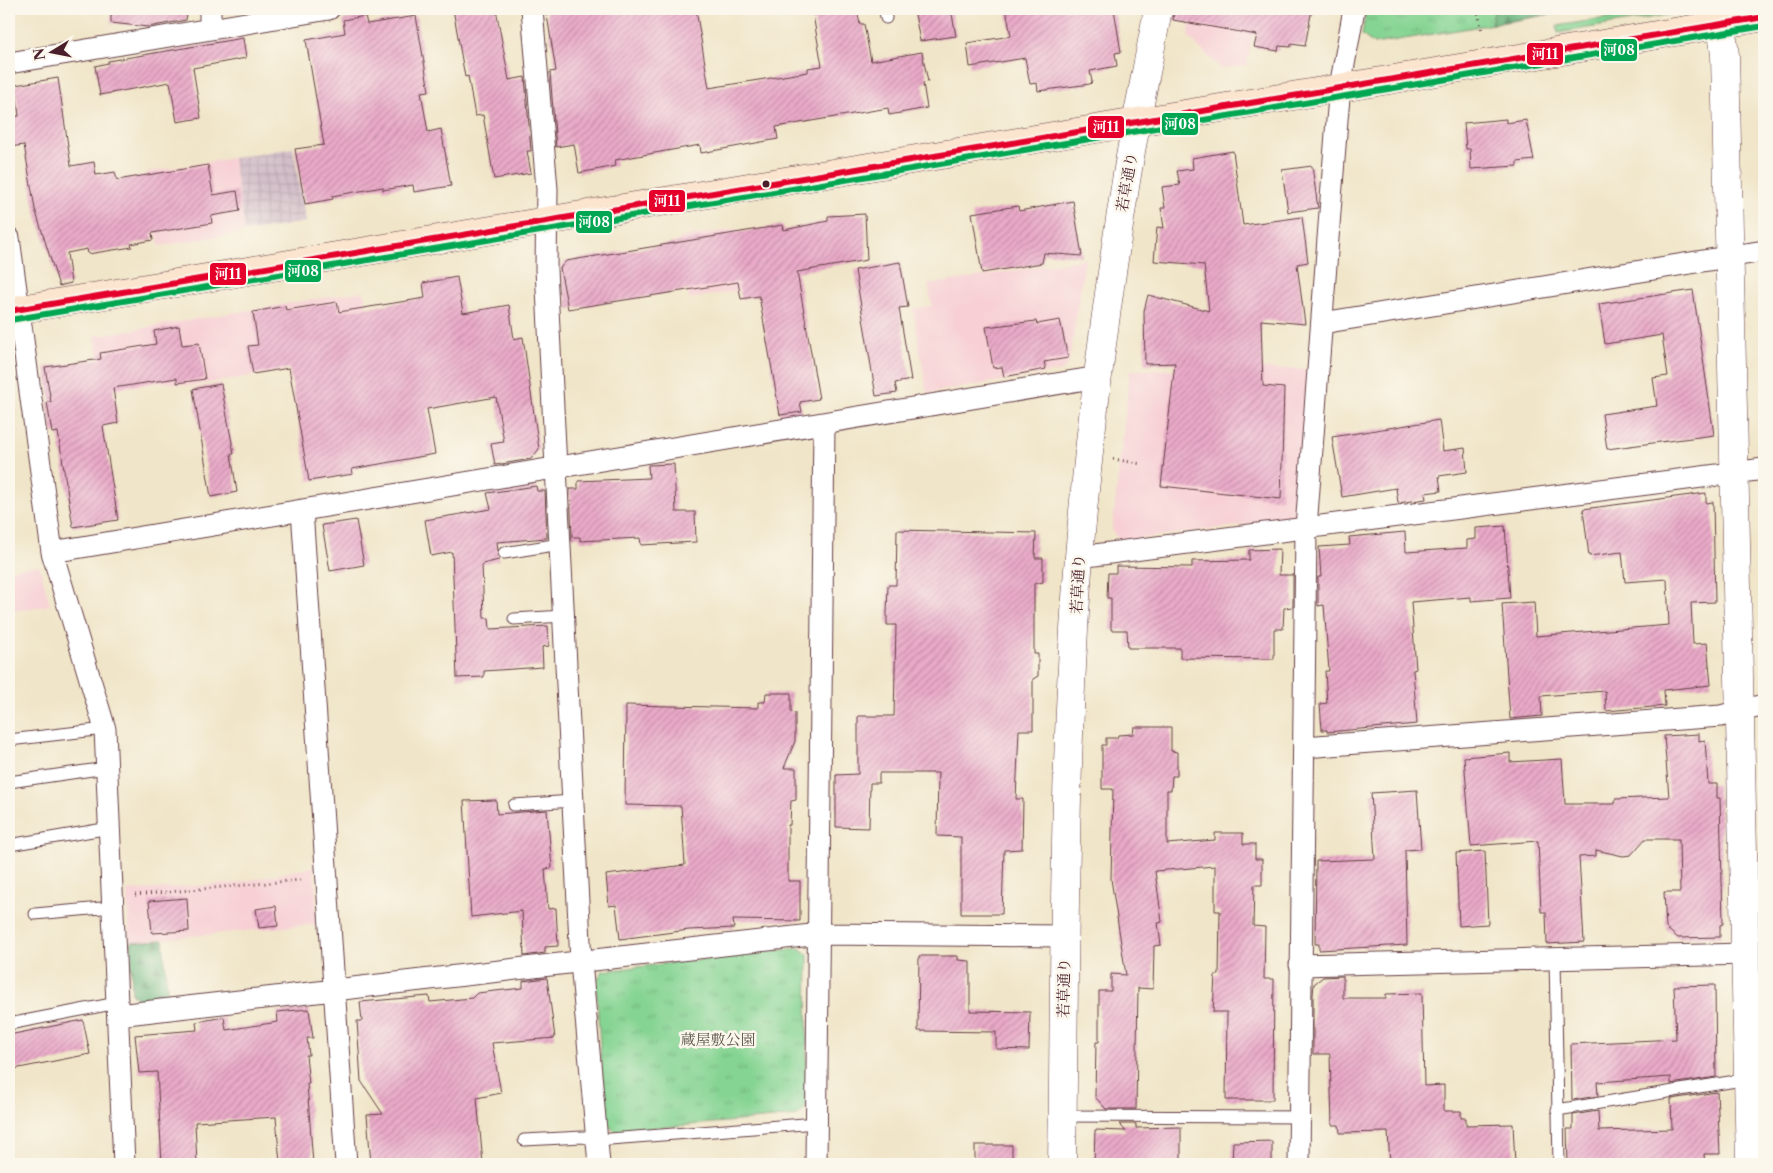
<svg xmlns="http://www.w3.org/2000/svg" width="1773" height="1173" font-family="'Libre Caslon Text','Noto Serif JP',serif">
<defs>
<pattern id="industrial-grid" width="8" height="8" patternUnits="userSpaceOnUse" patternTransform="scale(1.25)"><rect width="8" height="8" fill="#d2bdc8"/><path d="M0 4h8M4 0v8" fill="none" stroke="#b6a2ac"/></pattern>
<pattern id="grass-tufts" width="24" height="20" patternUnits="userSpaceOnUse" patternTransform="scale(1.25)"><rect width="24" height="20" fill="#85d493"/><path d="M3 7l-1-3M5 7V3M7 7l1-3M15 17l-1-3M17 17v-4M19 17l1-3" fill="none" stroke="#74b67f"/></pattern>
<pattern id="forest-firs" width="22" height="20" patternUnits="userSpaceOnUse" patternTransform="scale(1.25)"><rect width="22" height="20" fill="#6cb67d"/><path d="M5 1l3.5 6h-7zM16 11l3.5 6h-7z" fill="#5b9367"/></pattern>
<pattern id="building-hatch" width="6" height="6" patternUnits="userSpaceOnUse" patternTransform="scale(1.25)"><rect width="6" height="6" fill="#eaaac9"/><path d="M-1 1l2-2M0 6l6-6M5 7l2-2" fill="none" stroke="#c08aa3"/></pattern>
</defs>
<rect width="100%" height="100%" fill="#fbf7ec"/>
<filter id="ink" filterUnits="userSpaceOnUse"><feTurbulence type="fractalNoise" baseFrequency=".02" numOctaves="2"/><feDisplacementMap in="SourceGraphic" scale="10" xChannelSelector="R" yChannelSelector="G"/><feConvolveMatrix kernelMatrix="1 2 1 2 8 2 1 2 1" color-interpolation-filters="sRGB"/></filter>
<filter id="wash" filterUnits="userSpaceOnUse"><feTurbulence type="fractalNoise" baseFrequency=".0096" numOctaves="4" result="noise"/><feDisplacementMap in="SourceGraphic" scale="20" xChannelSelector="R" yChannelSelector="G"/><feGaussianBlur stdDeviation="1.12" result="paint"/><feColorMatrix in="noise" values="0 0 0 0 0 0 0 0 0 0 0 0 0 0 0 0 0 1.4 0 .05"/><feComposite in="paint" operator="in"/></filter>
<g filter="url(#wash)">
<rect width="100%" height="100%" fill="#f0e5c8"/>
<path fill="#f7cfd4" d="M1192 9H1257L1247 65 1221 69 1188 36Z
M233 158 245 232 159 246 147 172Z
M736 229 746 289 689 299 679 238Z
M1085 259 1069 362 1062 371 927 393 913 309 932 306 928 285Z
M364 291 375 355 191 386 161 382 104 391 95 336Z
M1308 369 1297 511 1289 519 1120 541 1112 531 1130 370Z
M39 565 50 605 9 612V570Z
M314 867 318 924 130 942 127 891 236 883Z"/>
<path fill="url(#industrial-grid)" d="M293 148 306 222 245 232 233 158Z"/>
<path fill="url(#grass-tufts)" stroke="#687a5f" d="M1366 9H1582L1374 44 1362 35Z
M1663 9H1702L1558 33 1557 26Z
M799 948 808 955 806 1107 798 1116 615 1131 605 1123 596 982 603 971Z"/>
<path fill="url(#forest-firs)" stroke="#5b6a54" d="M1495 9H1582L1491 24Z
M163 940 168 998 141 1001 132 994 130 942Z"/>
<g id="blocks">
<path fill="url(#building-hatch)" d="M111 9H188L186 20 148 27 111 23Z
M453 9H496L509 80 525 77 531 151H527L531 173 494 179 483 115 475 116 468 76 465 77Z
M546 9H696L709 88 808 72V68L822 66 812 9H857L860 24H864L871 61 922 52 928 82 923 83 927 108 889 115 888 108 776 127 778 139 701 153 700 145 615 160 616 166 579 173 574 144 556 147 550 72 556 71Z
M914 9H951L956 36 920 41Z
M1006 9H1114L1121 52 1115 53 1117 66 1090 71 1092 82 1090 84 1038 91 1037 83 1030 84 1025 58 970 67 967 43 1011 36Z
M1174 9H1312L1305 46 1291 44V47L1279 46 1278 51 1254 47 1257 35 1173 20Z
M365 16 367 24 416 16 429 91 421 92 428 132 441 129 451 186 414 192 413 185 383 190V187L332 196 333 199 305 204 295 149 324 145 306 40 345 33 343 20Z
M243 38 246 58 193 68 201 118 177 122 170 82 100 95 95 66 108 63V61Z
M58 78 71 166 94 162 96 175 115 172 117 180 208 165 213 195 237 191 240 211 211 216 212 223 152 233 153 240 131 244 132 247 88 254 87 249 67 253 71 283 59 286 35 209 24 145 9 147V117L19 116 15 85Z
M1506 119V123L1526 120 1534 160 1517 162V166L1471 169 1470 149H1466L1464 123Z
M1233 151 1243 225 1302 217 1308 262 1297 264 1305 324 1261 320 1263 386 1284 388 1281 499 1161 486 1175 363 1145 364 1144 311 1148 295 1209 311 1204 265 1154 261 1157 227 1164 228 1161 208H1165L1162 187 1180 185 1177 171 1193 169 1192 158Z
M1312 166 1318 208 1288 212 1282 170Z
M1073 201 1082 256 1044 253 1042 263 982 273 972 213 1018 206 1019 211Z
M865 214 867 260 797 272 819 399 800 402 802 412 780 415 759 296 741 299 738 282 568 309 560 268 566 261 783 225 784 230 828 221V216Z
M900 262 908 307 899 308 911 380 895 383 897 393 876 396 855 270Z
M457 277 463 313 509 305 514 339 523 337 539 449 531 459 495 465 491 444 504 442 496 397 427 409 435 454 352 469 353 474 309 481 289 368 253 374 248 346 258 345 253 312 285 306 286 310 337 302 339 312 425 298 423 283Z
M1693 290 1714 435 1607 449 1602 414 1657 406 1653 378 1668 376 1662 335 1605 344 1599 304Z
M1060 320 1068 358 1044 362 1046 369 1004 377 1002 367 993 368 986 327 1036 321 1037 324Z
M179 326 182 345 199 343 205 379 177 383V378L113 388 118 423 103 426 118 520 73 527 58 432 52 433 47 402H51L45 367 101 359 100 353 156 344 154 331Z
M221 384 234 454H231L237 492 211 497 193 389Z
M1439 420 1443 451 1465 448 1467 472 1439 476 1441 491 1425 493 1426 499 1398 503 1396 488 1342 497 1332 437Z
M674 464 676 512H695L696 542 641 545 640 538 580 541V537H572L570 489H578V481L649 478 648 465Z
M536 486 537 491H545L547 538 497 542 499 560 482 564 484 618H489L490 629 548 626 549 646 542 647 543 667 484 671V677L457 678 452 552 431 556 425 520 491 509 487 493Z
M1706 493V503L1713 502 1715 602 1691 603 1693 644 1707 643 1711 685 1664 690 1665 706 1606 711 1605 691 1541 696 1542 716 1510 719 1502 604 1534 602 1536 636 1669 625 1667 579 1625 582 1622 552 1589 556 1583 509Z
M356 520 364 565 330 571 322 525Z
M1505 526 1510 598 1471 601V597L1411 602 1416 669 1413 670 1417 724 1327 732V730H1322L1320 704 1327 703 1325 671H1329L1324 605 1318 606V577H1321L1319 547 1350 545 1349 537 1405 532 1406 552 1467 548V540L1476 539V528Z
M897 530 1036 533 1035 558H1043V582L1034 584V654H1038V676L1033 679V730H1019L1016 799H1023L1022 849 1004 850 1002 914H961V837L937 836 938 773H879V783H870L869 828 836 827V775L858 774V716H894L896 625H887V613L888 585H896Z
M1280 549 1279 575H1293V607L1284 608 1283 629H1274V659L1180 658V648H1128L1127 630H1111V598H1107L1108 573H1116V566L1192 567V561L1249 560V550Z
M766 693H791V712L795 713V741L784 768H796V800L791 801 790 825H788V881H800V921L733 920 734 928 689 930 620 939 616 905 609 906 606 875 685 865 681 806 625 805 626 705 758 708V702H765Z
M1134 727H1171V751L1177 752V776H1172L1171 790H1167V844L1215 840V833H1243V844H1255V859H1262V885H1254L1253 926 1265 927 1264 979H1274L1273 1100H1226L1227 1012H1213L1215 975H1219L1220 911H1215V866L1155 871 1162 922 1158 923 1161 945 1154 946 1153 989 1138 988 1136 1109H1106L1095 1097 1096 1042H1099V991H1111V974L1126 975 1111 879 1113 789H1102V745H1106V738H1117L1118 735 1133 734Z
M1699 734V741L1705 740 1708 784H1717V798H1720L1723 924 1720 925V937L1678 938 1666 928 1664 892H1680L1679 839H1645L1631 855 1623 856 1596 850V856L1579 857 1584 942 1547 944 1546 912H1541L1538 841 1471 846 1464 757 1510 753V762L1562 759 1565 804H1615V799L1669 797 1664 736Z
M1417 790 1421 849 1405 850 1407 945 1319 950V944H1315L1316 861 1375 859 1371 793Z
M496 800 497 814 547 810 552 868 545 869 548 909 556 908 558 946 545 947V953L524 956 522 911 471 917 464 801Z
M1485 851 1488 924 1459 926 1456 853Z
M187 898 189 931 152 933 149 901Z
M276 906 278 926 259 928 256 909Z
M919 956H958V960L970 961V1011L1030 1012 1029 1050 996 1049V1032L918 1031Z
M1343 976V998H1386V994L1422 993 1424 1086 1444 1085V1111H1461V1118H1466V1125L1513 1124 1515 1164H1390L1388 1132 1340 1133 1339 1125H1332L1330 1054H1313V995L1314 984 1323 977Z
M547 978 555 1038 492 1043 501 1093 477 1098 483 1164H371L367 1115 383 1114 361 1081 357 1021H362L360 1002 429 996 430 1002 472 998 477 993 523 988V981Z
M1715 985 1716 1077 1671 1084V1077L1597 1082 1598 1096 1572 1100 1571 1044 1676 1039 1674 986Z
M309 1009 313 1038H307L309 1055H306L309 1084H307L313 1164H280L276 1117 195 1122 197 1164H162L157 1072 139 1073 135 1035 197 1030 196 1022 224 1017 226 1030 278 1022 277 1012Z
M83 1020 90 1054 9 1070V1035Z
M1717 1092 1720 1154H1704L1705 1164H1568L1567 1129H1573V1115L1598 1111 1599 1131 1672 1129 1671 1099Z
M1119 1124H1136V1128L1181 1127V1164L1094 1162 1095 1130 1126 1131Z
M1272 1141V1164H1232L1233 1142Z
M975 1145H1012V1164H975Z"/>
</g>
</g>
<g filter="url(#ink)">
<use href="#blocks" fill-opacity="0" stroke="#633d43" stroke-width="1"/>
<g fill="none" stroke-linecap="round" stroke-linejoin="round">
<g stroke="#633d43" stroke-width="13">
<path id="service" d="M885 9 886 18
M504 553 560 544
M514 619 564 616
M9 740 105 729
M9 782 106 768
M514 805 573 801
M9 845 110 828
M35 914 113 907
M1555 959 1559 1164
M9 1024 117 1003
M1557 1110 1748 1079
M1063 1116 1300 1117
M524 1140 583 1137 597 1140 817 1123"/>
</g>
<g stroke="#633d43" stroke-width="23">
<path id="minor" d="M532 9 547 189 546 269 581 962 599 1164
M210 29V9
M9 63 329 9
M9 238 52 552 105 729 124 1164
M1322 323 1764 251
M302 510 346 1164
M52 552 1098 377
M1079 557 1764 469
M1304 747 1721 716 1764 705
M1300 965 1746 954
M118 1015 820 934 1065 936
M816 1164 824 423
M1299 1164 1306 528 1337 120 1340 87 1354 9"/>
</g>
<g stroke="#633d43" stroke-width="29">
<path id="tertiary" d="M1721 24 1725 55 1750 1164
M1062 1164C1065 962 1063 759 1079 557 1089 432 1106 306 1126 181 1135 123 1148 66 1158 9"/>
</g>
<g stroke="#633d43" stroke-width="29">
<path id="secondary" d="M9 311 1764 17"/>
</g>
<path stroke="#633d43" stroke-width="3" stroke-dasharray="1 4" stroke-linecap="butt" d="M1480 9 1478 12 1482 32
M1113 459 1142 464
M135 895 300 880"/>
<use href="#service" stroke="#fff" stroke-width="11"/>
<use href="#minor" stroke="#fff" stroke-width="21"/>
<use href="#tertiary" stroke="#fff" stroke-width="28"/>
<use href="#secondary" stroke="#fbe5cf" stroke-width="28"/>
<g stroke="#fbf7ec" stroke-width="10">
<path id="bus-1" d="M9 311 1764 17"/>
</g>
<g stroke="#fbf7ec" stroke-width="10">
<path id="bus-2" d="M10 320 1764 26"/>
</g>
<use href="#bus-1" stroke="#e4002b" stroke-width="6"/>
<use href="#bus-2" stroke="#00a651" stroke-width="6"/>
</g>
</g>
<circle fill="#4a1f2b" stroke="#fbf7ec" stroke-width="2" cx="766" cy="184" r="4.5"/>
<g text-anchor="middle" stroke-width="5" stroke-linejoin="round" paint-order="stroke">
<g font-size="15" fill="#4a1f2b" stroke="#fbf7ec">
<text transform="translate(1127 182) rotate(-80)" y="5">若草通り</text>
<text transform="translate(1078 584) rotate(-87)" y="5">若草通り</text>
<text transform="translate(1064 988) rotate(-89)" y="5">若草通り</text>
</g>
<g font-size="15" fill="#5c554a" stroke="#fbf7ec">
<text x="718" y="1045">蔵屋敷公園</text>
</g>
</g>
<g stroke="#fbf7ec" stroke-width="2">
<rect x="1600" y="38" width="38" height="24" rx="5" fill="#00a651"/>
<rect x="1526" y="42" width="38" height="24" rx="5" fill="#e4002b"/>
<rect x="1161" y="112" width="38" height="24" rx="5" fill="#00a651"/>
<rect x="1087" y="115" width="38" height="24" rx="5" fill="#e4002b"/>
<rect x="648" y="189" width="38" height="24" rx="5" fill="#e4002b"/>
<rect x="575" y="210" width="38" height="24" rx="5" fill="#00a651"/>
<rect x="284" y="259" width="38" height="24" rx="5" fill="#00a651"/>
<rect x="209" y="262" width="38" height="24" rx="5" fill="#e4002b"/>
</g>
<g font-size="14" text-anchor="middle" font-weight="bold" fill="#fff">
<text x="1619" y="55">河08</text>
<text x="1545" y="59">河11</text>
<text x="1180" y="129">河08</text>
<text x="1106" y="132">河11</text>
<text x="667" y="206">河11</text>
<text x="594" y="227">河08</text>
<text x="303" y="276">河08</text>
<text x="228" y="279">河11</text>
</g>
<rect width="1773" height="1173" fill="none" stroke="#fbf7ec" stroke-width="30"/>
<g transform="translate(52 52) rotate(260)" stroke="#fbf7ec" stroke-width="4" paint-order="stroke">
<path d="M0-4L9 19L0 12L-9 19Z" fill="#4a1f2b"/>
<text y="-8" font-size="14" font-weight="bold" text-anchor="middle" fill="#4a1f2b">N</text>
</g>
</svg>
